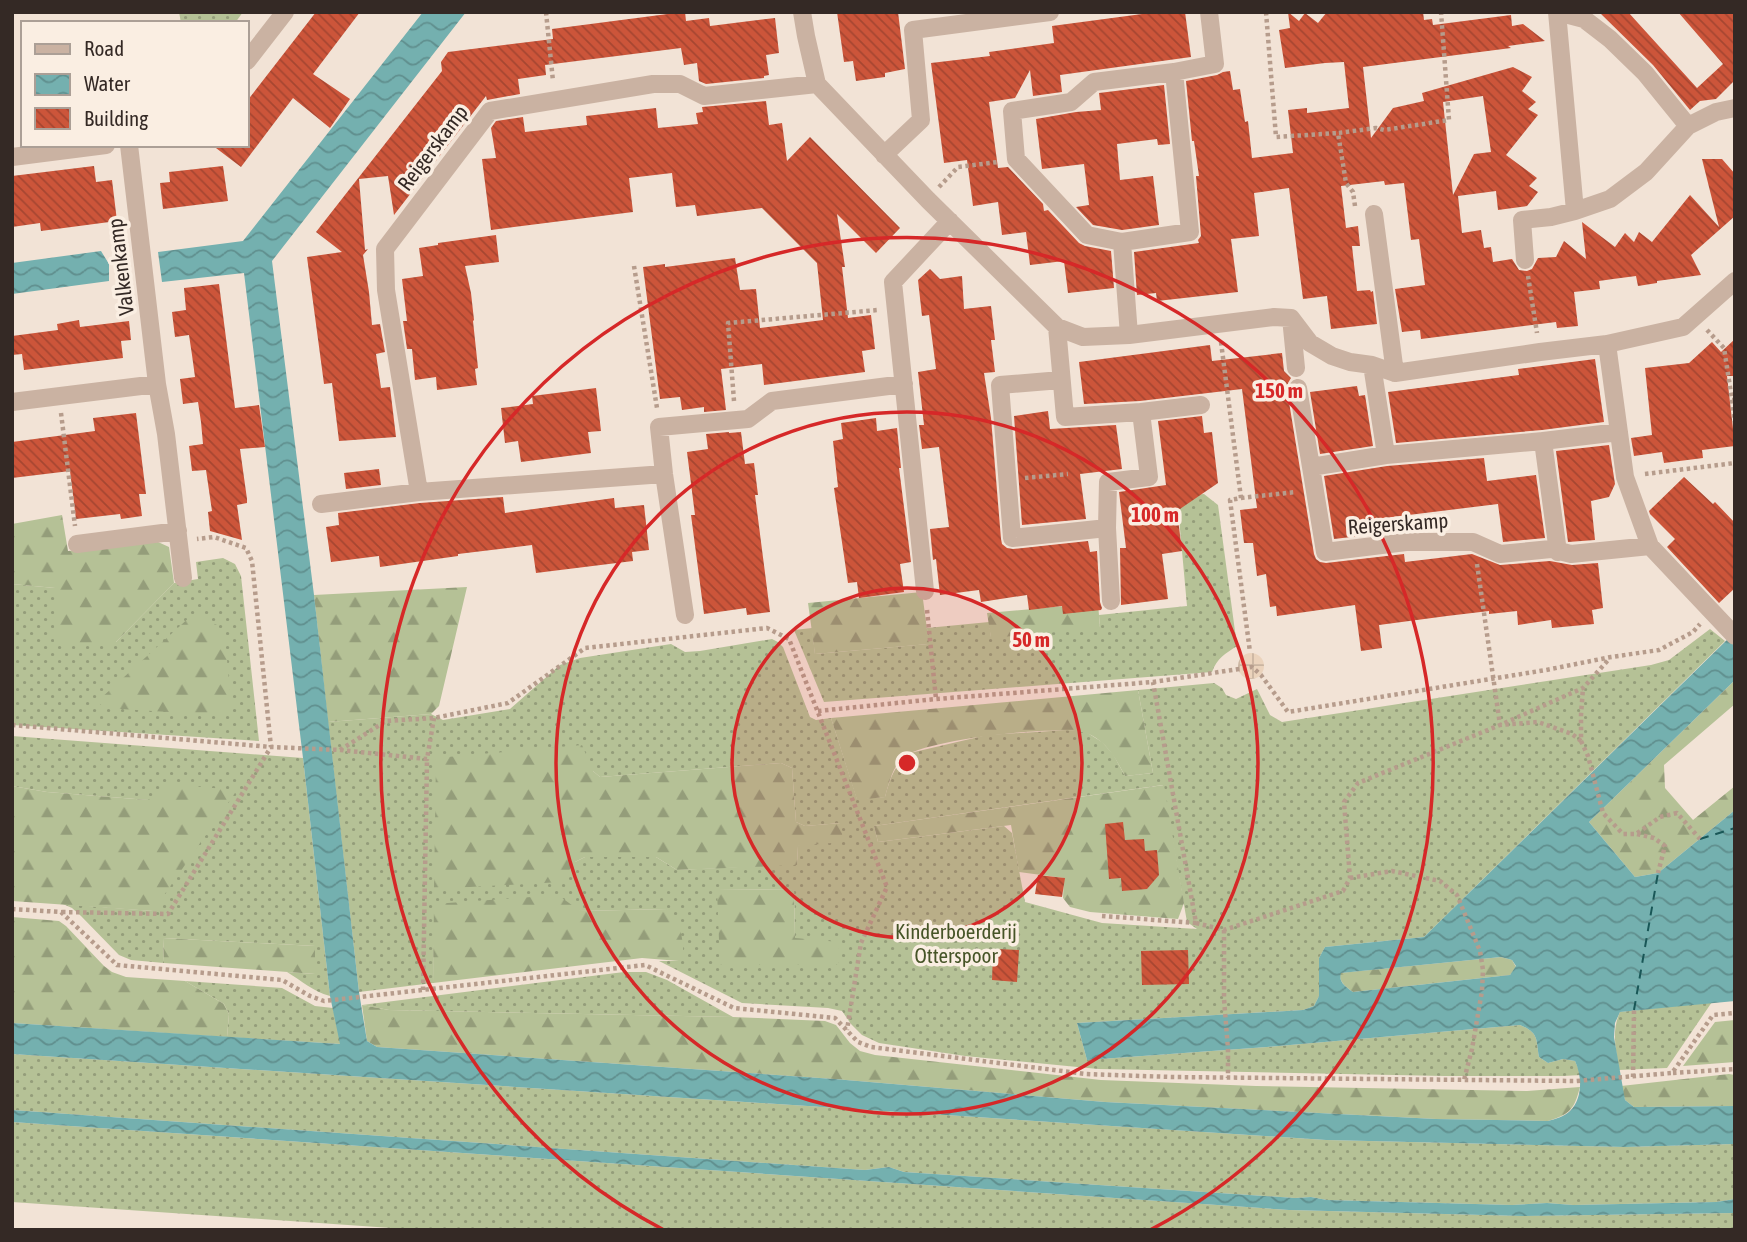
<svg xmlns="http://www.w3.org/2000/svg" width="1747" height="1242" font-family="'Asap Condensed',sans-serif">
<defs>
<pattern id="grass-dots" width="8" height="8" patternUnits="userSpaceOnUse" patternTransform="scale(1.75)"><rect width="8" height="8" fill="#b5c196"/><path d="M2 2h.1M6 6h.1" fill="none" stroke="#949d7a" stroke-width="1.8" stroke-linecap="round"/></pattern>
<pattern id="forest-firs" width="22" height="20" patternUnits="userSpaceOnUse" patternTransform="scale(1.75)"><rect width="22" height="20" fill="#b5c196"/><path d="M5 1l3.5 6h-7zM16 11l3.5 6h-7z" fill="#949d7a"/></pattern>
<pattern id="plaza-grid" width="8" height="8" patternUnits="userSpaceOnUse" patternTransform="scale(1.75)"><rect width="8" height="8" fill="#ebd3bc"/><path d="M0 4h8M4 0v8" fill="none" stroke="#cab5a1"/></pattern>
<pattern id="water-waves" width="16" height="10" patternUnits="userSpaceOnUse" patternTransform="scale(1.75)"><rect width="16" height="10" fill="#74b0af"/><path d="M0 5q4-4 8 0t8 0" fill="none" stroke="#608f8e"/></pattern>
<pattern id="building-back-hatch" width="6" height="6" patternUnits="userSpaceOnUse" patternTransform="scale(1.75)"><rect width="6" height="6" fill="#cc553a"/><path d="M-1 5l2 2M0 0l6 6M5-1l2 2" fill="none" stroke="#a64631"/></pattern>
</defs>
<rect width="100%" height="100%" fill="#f2e3d6"/>
<path fill="url(#grass-dots)" fill-rule="evenodd" d="M179 12H243L235 23H181Z
M1204 494 1218 505 1237 646C1225 654 1217 658 1212 672L824 702 794 630 812 628 815 654 928 644 927 628 989 622 991 637 1100 627 1099 615 1187 606 1177 496Z
M223 558 235 564 241 576 259 741 12 725V584L55 588 116 642 174 583 198 579 196 562Z
M1710 629 1725 641 1424 937 1325 947 1319 958V996L1314 1006 1303 1010 1077 1023 1087 1060 1267 1047 1520 1025C1539 1033 1536 1039 1539 1057L1548 1063 1563 1059 1575 1061 1581 1075 1563 1076H1444L1098 1069 965 1056 879 1043 862 1035 851 1024 842 1011 828 1008 742 1003 659 961H679L667 909 580 911 435 904 433 983 359 992 328 722 431 714 443 720 510 709 560 665 580 658 671 644 685 652 700 651 772 639 778 642 783 647 810 717 816 720 831 718 857 799 885 797C890 778 895 764 910 753L987 735 1067 730 1086 732 1102 742 1113 754 1125 776 1153 773 1138 690 1214 683 1222 688 1226 695 1236 699 1257 689 1270 715 1282 722 1651 665 1669 660ZM781 763 792 768 796 822 805 826 841 823 798 846 797 864 677 870 656 857H585L575 862 593 771 600 777ZM1163 785 1187 922 1197 929 1102 923 1025 902 1012 833 1004 826 878 842 874 826ZM794 889 795 939 717 890Z
M12 736 303 758 330 996C312 991 302 981 287 972L315 974V946L163 938 164 963 131 960 119 955 81 916 72 908 63 904 153 911 148 800 47 792 12 786Z
M624 972H646L667 980 733 1017 389 1010 362 1005Z
M185 981 282 988 315 1006 333 1008 341 1044 227 1037 229 1014 224 1004Z
M1712 1002 1667 1068 1619 1070C1616 1049 1611 1032 1620 1012Z
M12 1054 1326 1140 1625 1147 1735 1144V1199L1716 1202 1573 1205 1547 1203 1512 1205 1327 1200 1311 1197 1295 1198 904 1172 889 1167 865 1170 12 1110Z
M12 1122 1289 1210 1522 1216 1735 1213V1230H420L12 1202Z"/>
<path fill="url(#forest-firs)" d="M62 515 68 551 158 542 169 547 174 583 116 642 54 644 55 588 12 584V524Z
M467 587 439 706 431 714 328 722 314 595Z
M922 592 929 644 815 654 808 603Z
M1098 603 1100 628 991 638 987 613Z
M192 615 201 617 217 625 225 637 232 716 105 708 100 704V699Z
M1735 680V704L1664 765 1665 788 1693 820 1735 786V810L1658 873 1635 877 1589 822Z
M1138 690 1153 773 1125 776C1116 759 1106 740 1086 733 1062 724 921 740 902 758 892 769 889 783 885 797L857 800 831 718Z
M582 745 593 771 600 777 781 763 792 768 796 822 805 826 841 823 843 842 798 846 797 865 677 870 656 857H585L575 862 561 882 434 889 436 758Z
M165 784 237 790 153 911 12 901V786L47 792 148 800Z
M1164 785 1184 903 1178 919 1090 912 1070 907 1063 898 1064 878 1019 872 1011 825 878 842 874 826Z
M794 889 795 938 839 942 838 965H720L717 890Z
M558 895 580 911 667 909C677 914 684 939 683 950 683 954 680 957 679 961L642 958 433 983 434 904Z
M12 917 59 921 66 926 104 966 112 972 126 977 185 981 224 1004 229 1014 227 1037 12 1023Z
M163 938 315 946V974L164 963Z
M1501 957 1512 960 1516 967 1510 975 1353 992C1346 987 1339 982 1340 973Z
M362 1005 389 1010 733 1017 825 1021 836 1025 850 1043 860 1051 875 1055 1101 1080 1256 1086 1527 1091 1580 1087C1574 1110 1570 1114 1548 1121L1436 1119 1105 1102 834 1079 377 1047 367 1041Z
M1735 1020V1062L1683 1066 1715 1022Z
M1729 1074 1735 1075V1106L1634 1107 1625 1100 1621 1086Z"/>
<path fill="url(#plaza-grid)" d="M1238 666a13 13 0 1 1 26 0a13 13 0 1 1-26 0Z"/>
<path fill="url(#water-waves)" fill-rule="evenodd" d="M423 12H466L272 261 314 595 359 992 367 1041 377 1047 834 1079 1105 1102 1436 1119 1548 1121C1555 1119 1564 1117 1570 1111 1583 1098 1582 1076 1575 1061L1563 1059 1548 1063 1539 1057C1536 1039 1539 1033 1520 1025L1267 1047 1087 1060 1077 1023 1303 1010 1314 1006 1319 996V958L1325 947 1424 937 1735 632V680L1589 822 1635 877 1658 873 1735 810V1001L1620 1012 1615 1023 1614 1037 1625 1100 1634 1107 1735 1106V1144L1625 1147 1326 1140 12 1054V1023L340 1044 330 996 303 758 244 273 162 282 158 252 243 241ZM1501 957 1512 960 1516 966 1510 975 1353 992C1346 987 1338 982 1341 973Z
M101 251 109 264V281L12 294V263Z
M12 1110 865 1170 889 1167 904 1172 1295 1198 1311 1197 1327 1200 1512 1205 1547 1203 1573 1205 1716 1202 1735 1199V1213L1522 1216 1289 1210 12 1122Z"/>
<g fill="none" stroke-linecap="round" stroke-linejoin="round">
<path stroke="#195757" stroke-width="2" stroke-dasharray="9 7" stroke-linecap="butt" d="M1700 839 1735 828
M1634 1010 1658 873"/>
</g>
<path fill="url(#building-back-hatch)" fill-rule="evenodd" d="M316 12H360L313 74 350 99 330 128 293 98 241 167 212 145H247V101Z
M683 12H685L686 21 709 18 710 26 775 18 779 53 766 55 769 75 764 76V78L706 84 699 81 697 63 684 65 681 48 545 65 546 75 518 79 520 94 487 100 486 96 394 215 388 176 359 179 365 250 368 249 363 255 369 292 372 325 380 324 385 352 376 354 381 388 390 387 396 437 339 441 332 383 324 384 307 257 342 252 316 232 442 71 441 62 448 52 553 39 552 29Z
M837 12H898L905 69 885 73V77L856 81 853 61 844 62Z
M1157 12H1185L1191 57 1060 75 1062 92 1033 96 1030 70 1015 98 989 102 998 168 1008 167 1043 204 1044 211 1048 210 1079 243 1085 246 1111 251 1114 288 1068 293 1064 261 1030 265 1026 232 1002 235 998 202 973 206 967 160 944 163 931 63 990 56 989 52 1054 43 1052 26Z
M1288 12 1299 21 1305 13 1318 23 1327 12H1423L1424 20 1432 19 1433 25 1511 15 1512 26 1523 24 1545 41 1508 46 1511 48 1363 67 1371 138 1393 108 1424 101 1422 93 1513 67 1532 77 1522 91 1536 102 1528 109 1538 115 1506 155 1537 178 1529 186 1538 192 1527 206 1498 210 1496 191 1458 196 1462 233 1481 230 1484 248 1491 247 1493 262 1512 259 1519 270 1527 271 1532 269 1538 258 1556 257 1564 241 1586 259 1582 222 1615 247 1625 233 1634 242 1639 232 1652 242 1690 195 1719 227 1702 159H1722L1735 174V216L1691 255 1701 275 1657 281V283L1638 286 1636 276 1613 279 1599 281 1600 289 1574 292 1578 326 1557 328 1556 322 1421 339 1420 330 1402 332 1395 289 1425 285 1419 239 1411 240 1404 183 1385 185 1384 181 1341 186 1346 228 1358 226 1360 246H1352L1357 291 1370 290 1371 292 1373 291 1377 324 1331 329 1327 296 1303 299 1289 188 1254 193 1259 236 1231 239 1238 292 1157 301 1156 293 1137 295 1134 252 1199 243 1198 240 1201 236 1196 176H1199L1194 141H1192L1186 81 1217 75 1223 72 1230 71 1233 90 1240 89 1245 122 1248 121 1252 158 1293 153 1288 110 1307 108V113L1349 108 1344 62 1325 63 1285 68 1279 30 1290 28ZM1483 96 1491 152 1474 154 1453 195 1443 102Z
M1599 12H1628L1697 88 1723 64 1678 12H1735V80L1716 99 1700 101 1690 110 1653 65Z
M1164 85 1170 144 1158 145 1157 139 1117 144 1120 180 1153 176 1159 225 1122 230 1093 225 1076 207 1089 205 1084 164 1042 169 1036 119 1076 112 1101 110 1099 93Z
M766 101 769 125 782 123 787 161 810 137 900 228 876 253 837 214 845 267H842L848 318 871 315 875 349 862 351 865 372 764 385 762 364 721 369 726 410 704 412V407L682 410 680 397 660 399 643 267 665 264V267L735 258 740 290 756 289 760 328 823 320 817 263 762 208 697 216 695 205 676 207 672 173 629 178 633 212 491 230 482 159 496 158 491 128 496 121 523 117 525 132 587 125 586 116 656 108 658 128 698 124 696 113 703 112 702 107Z
M94 166 96 182 112 180 117 221 41 231 40 223 12 227V176Z
M223 166 228 201 163 209 160 183 170 182 169 172Z
M496 235 499 262 465 266 471 293 474 320 473 321 478 368 475 369 477 385 437 390 436 377 415 380 412 349H407L403 321H407L402 279 423 276 419 248 438 245V243Z
M930 269 940 279 962 276 964 309 991 306 995 340H991L995 372 984 373 991 418 1001 539 1002 544 1007 548 1013 549 1088 541 1090 552 1097 551 1100 602 1102 608 1101 610 1063 614 1062 606 1029 610 1027 595 981 602 979 590 940 595 936 559 933 560 930 529 949 527 939 447 922 449 919 425H924L918 372 936 369 929 315 922 316 918 280Z
M219 284 235 408 259 405 265 447 240 449 247 499V503L237 505 242 540 210 531 208 512 212 511 206 470 192 471 189 446 203 444 201 422 198 402 183 404 180 379 195 377 192 355 189 335 175 337 172 312 186 310 184 288Z
M79 320 80 327 129 321 131 340 121 341 123 358 24 370 22 354 12 355V336L58 330 57 324Z
M1735 339V376H1727L1735 446 1702 450 1703 458 1664 463 1662 452 1634 456 1631 438 1652 435 1645 368 1689 363 1712 342 1721 352Z
M1210 345 1212 361 1282 353 1284 371 1291 378 1288 383 1287 390 1314 554 1316 559 1320 562 1326 563 1404 554 1405 562 1472 554 1500 565 1550 561 1572 565 1598 563 1603 608 1592 610 1594 624 1552 628 1551 620 1518 625 1517 611 1489 614V611L1447 616 1379 625 1382 648 1361 651 1355 605 1277 616 1276 606 1270 607 1266 574 1257 576 1253 543H1244L1240 510 1257 508 1242 389 1140 401 1084 404 1079 362Z
M1595 359 1604 422 1542 430 1396 443 1388 392 1519 375 1518 369Z
M1357 386 1359 396 1365 395 1373 446 1320 454 1310 392Z
M596 388 601 431 588 432 591 453 521 462 518 441 505 443 501 408 533 404 532 396Z
M1048 411 1050 429 1116 425 1122 469 1080 474 1086 519 1022 525 1014 416Z
M136 413 146 494H139L142 516 121 519 120 514 76 519 70 471 12 478V442L95 431 93 418Z
M1202 416 1204 433 1212 432 1218 483 1177 511 1182 551 1162 554 1168 599 1121 605 1120 548H1126L1119 492 1166 485 1158 421Z
M876 418 877 431 897 428 901 468H899L911 562 900 564 904 592 859 598 857 582 848 583 834 488 838 487 833 441 843 439 841 423Z
M729 432V433L741 432 745 464 754 463 758 495H755L770 612 747 615 746 608 704 614 691 515H695L687 452 708 449 706 434Z
M1609 445 1615 484 1609 497 1591 501 1595 540 1568 542 1556 451Z
M1484 458 1487 481 1536 475 1545 538 1503 542 1498 504 1384 518 1386 533 1334 539 1324 476 1387 466Z
M379 469 381 485 346 489 344 473Z
M1684 477 1713 504 1715 502 1735 523V588L1719 603 1667 547 1675 539 1650 514 1649 511Z
M503 497 505 513 614 498 615 508 644 505 649 550 632 552 633 561 536 573 532 545 458 554V556L380 567 379 556 331 562 326 527 339 525 338 513 420 503Z
M1123 822 1125 840 1144 839 1145 851 1157 850 1159 875 1147 889 1122 891 1121 878 1109 879 1105 824Z
M1038 875 1065 878 1062 897 1035 894Z
M998 949 1019 950 1017 982 992 980 993 952H998Z
M1188 950 1189 984 1142 985 1141 951Z"/>
<g fill="none" stroke-linecap="round" stroke-linejoin="round">
<path stroke="#b69c8c" stroke-width="4.5" stroke-dasharray="3.5 3.5" stroke-linecap="butt" d="M546 12 553 81
M1266 12 1276 137 1338 133
M939 187 958 167 998 162
M1355 206 1353 192 1346 183 1338 133 1376 128 1384 130 1449 120 1441 12
M634 266 657 408
M1528 276 1537 333
M1707 330 1724 348 1732 400H1735
M1221 342 1241 498 1230 500 1250 652
M1732 400 1735 423
M734 401 728 323 878 310
M61 413 75 526
M1645 474 1735 463
M1025 478 1068 474
M1241 498 1296 492
M1477 564 1500 725 1538 722 1572 734 1581 741V715L1583 688
M927 610 936 699
M818 711 936 699 1153 682 1252 667 1261 675 1288 712 1546 670 1611 657 1659 650 1693 632 1700 624
M12 725 271 747 340 750 427 759 434 718
M1581 741 1588 756 1603 813 1623 834H1636L1660 817 1677 813 1700 839
M340 750 386 721 434 718 508 703 585 648 767 628 789 639 887 887 861 943 847 1030
M1637 834 1654 838 1665 846 1658 873
M1350 878 1392 871 1440 881 1457 895 1480 951 1483 970 1482 991 1472 1049 1464 1080
M12 909 61 912 117 965 282 980 310 996 324 1001 645 965 734 1008 835 1018 858 1042 871 1047 1086 1074 1171 1077 1576 1081 1672 1073 1713 1015 1735 1013
M62 912 168 914 271 747 252 561 246 548 214 537 197 539
M1102 916 1196 923 1153 682
M1196 923 1224 930 1343 891 1350 878 1344 802 1358 783 1500 725 1583 688 1610 658
M1224 930V999L1228 1049V1078
M423 990 427 759
M1673 1073 1735 1069
M1633 1077 1634 1010"/>
<path stroke="#cab2a2" stroke-width="18" d="M802 12 806 36 817 84 928 200 1057 327 1083 337 1129 335 1274 317 1291 318 1310 343 1332 356 1350 362 1372 365 1395 373 1540 352 1607 344 1683 327 1735 281
M1557 12 1575 211
M1557 12 1584 19 1610 39 1645 73 1688 126
M247 61 285 12
M129 145 157 384 166 434 183 578
M884 155 921 120 913 30 1050 12
M12 157 106 145
M1374 214 1395 373
M1122 242 1087 235 1016 159 1012 111 1071 102 1094 82 1174 72 1215 64 1209 12
M1525 260 1522 220 1551 217 1575 211 1610 199 1646 172 1688 126 1716 112 1735 108
M1291 318 1296 368
M1057 327 1065 417 1141 412 1149 477 1108 482 1107 528 1111 601
M1129 335 1122 242 1190 232 1174 72
M1607 344 1625 477 1650 546 1735 636
M1372 365 1386 455
M1061 380 1000 385 1012 538 1107 528
M1298 388 1325 552 1406 542H1473L1500 554 1551 549 1571 554 1650 546
M12 402 157 384
M1141 412 1201 405
M1543 441 1558 552
M1311 467 1386 455 1543 441 1619 432
M419 492 386 290 385 249 490 111 653 84H680L704 96 817 84
M321 504 419 492 664 474
M77 544 178 531
M925 591 893 282 950 221
M685 615 664 474 659 427 748 419 772 401 904 384"/>
</g>
<circle cx="907" cy="763" r="175" fill="#d62828" fill-opacity=".12"/>
<g fill="none" stroke="#d62828" stroke-width="3.5">
<circle cx="907" cy="763" r="175"/>
<circle cx="907" cy="763" r="351"/>
<path d="M664 1230A526 526 0 1 1 1150 1230"/>
</g>
<g text-anchor="middle" stroke-width="7" stroke-linejoin="round" paint-order="stroke">
<g font-size="21" fill="#342925" stroke="#faeee2">
<text transform="translate(433 148) rotate(-53)" y="7">Reigerskamp</text>
<text transform="translate(121 267) rotate(-97)" y="7">Valkenkamp</text>
<text transform="translate(1398 524) rotate(-4)" y="7">Reigerskamp</text>
</g>
<g font-size="21" fill="#465427" stroke="#faeee2">
<text x="956" y="939">Kinderboerderij<tspan x="956" dy="24">Otterspoor</tspan></text>
</g>
</g>
<circle cx="907" cy="763" r="10" fill="#d62828" stroke="#faeee2" stroke-width="3.5"/>
<g font-size="21" text-anchor="middle" font-weight="bold" fill="#d62828" stroke="#faeee2" stroke-width="7" stroke-linejoin="round" paint-order="stroke">
<text x="1279" y="398">150 m</text>
<text x="1155" y="522">100 m</text>
<text x="1031" y="647">50 m</text>
</g>
<rect width="1747" height="1242" fill="none" stroke="#342925" stroke-width="28"/>
<rect x="21" y="21" width="228" height="126" fill="#faeee2" stroke="#ab9f96" stroke-width="2"/>
<rect x="35" y="44" width="35" height="10" fill="#cab2a2" stroke="#ab9f96" stroke-width="2"/>
<text x="84" y="56" font-size="21" fill="#342925">Road</text>
<rect x="35" y="74" width="35" height="21" fill="url(#water-waves)" stroke="#ab9f96" stroke-width="2"/>
<text x="84" y="91" font-size="21" fill="#342925">Water</text>
<rect x="35" y="108" width="35" height="21" fill="url(#building-back-hatch)" stroke="#ab9f96" stroke-width="2"/>
<text x="84" y="126" font-size="21" fill="#342925">Building</text>
</svg>
